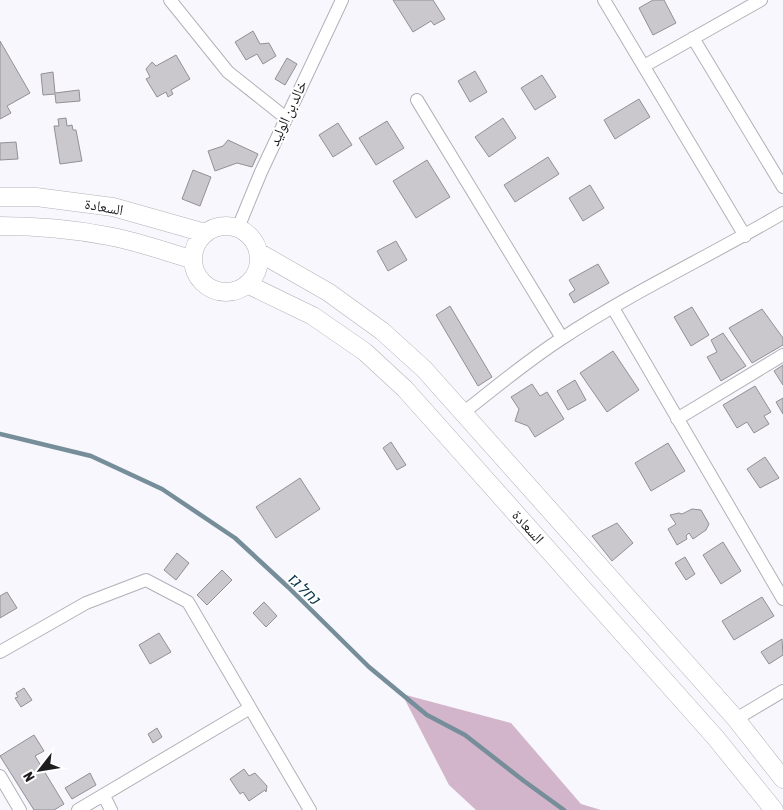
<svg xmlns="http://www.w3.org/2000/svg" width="783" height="810" font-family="'Asap Condensed','Noto Naskh Arabic',Heebo,sans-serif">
<rect width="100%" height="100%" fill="#f7f7fd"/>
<path fill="#d2b5ca" d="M402 694 511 723 581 804 601 810H476L449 785Z"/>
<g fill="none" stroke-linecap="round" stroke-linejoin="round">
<path stroke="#768d9a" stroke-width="4.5" d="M0 434 91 456 162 489 235 538 288 587 369 667 427 715 465 735 524 781 564 810"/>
</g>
<path fill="#cac8cd" stroke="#929095" d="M393 0H433L445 19 434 25 431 21 413 32Z
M653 0H664L676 23 653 35 639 8Z
M253 31 260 44 269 43 276 56 263 64 257 54 246 60 235 42Z
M0 41 30 93 7 106 11 113 0 119Z
M176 55 190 79 171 90 173 94 168 97 166 92 157 97 146 79 150 77 146 69 152 62 156 66Z
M287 58 297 64 285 85 275 79Z
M475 71 487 92 470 102 458 81Z
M53 72 55 93 79 90 80 101 56 103 55 94 43 95 41 74Z
M542 75 556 97 535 110 521 88Z
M639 99 650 117 615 139 604 120Z
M66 118 67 126 72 125 73 130H76L82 161 60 164 54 126H59L58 119Z
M503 118 516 138 489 157 475 137Z
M387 121 404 148 376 165 359 138Z
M338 123 352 145 333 157 319 135Z
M228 140 258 154 252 167 237 163 215 171 208 151 223 146Z
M16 142 18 159 0 160V143Z
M548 157 559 174 515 202 504 185Z
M427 160 450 197 416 218 393 181Z
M193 170 211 177 200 206 182 199Z
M590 185 604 208 583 221 569 198Z
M396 241 407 260 388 271 377 251Z
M598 264 609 283 574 303 569 294 575 290 569 280Z
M450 306 492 377 478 386 436 315Z
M692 307 709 335 691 346 674 317Z
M762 309 783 338V345L752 363 729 328Z
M723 333 746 366 721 381 707 357 717 352 711 340Z
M613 351 639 390 607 412 580 373Z
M783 365V385L774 371Z
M575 380 586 400 568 410 557 391Z
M532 384 540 396 547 392 564 419 535 437 528 426 515 421 519 409 511 397Z
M755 386 771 412 764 416 769 424 754 433 747 422 737 428 723 405Z
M783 398V414L776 402Z
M391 442 406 465 397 470 383 448Z
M668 443 685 471 651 491 635 463Z
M765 457 779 478 760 488 747 469Z
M300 478 320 509 276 538 256 507Z
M692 509 701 510 709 524 706 530 693 539 689 533 686 536 687 539 677 545 668 529 676 524 670 515 679 513 682 514Z
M617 523 633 543 612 561 592 536Z
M723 542 741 571 721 584 703 555Z
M177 553 189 563 176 580 164 570Z
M685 557 695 574 686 580 675 563Z
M222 570 232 580 207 605 197 595Z
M7 592 17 608 0 618V596Z
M762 597 774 616 734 640 722 621Z
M264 602 277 616 266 627 253 613Z
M159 633 171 652 150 664 139 645Z
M782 639 783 655 769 664 761 652Z
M24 688 32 700 21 707 15 698 18 697 16 693Z
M157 728 162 737 153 743 148 734Z
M34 735 44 751 35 756 64 804 54 810H34L0 756Z
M244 769 249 776 255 773 267 786 266 792 265 790 249 801 243 792 240 794 230 779Z
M90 773 96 785 72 799 65 788Z"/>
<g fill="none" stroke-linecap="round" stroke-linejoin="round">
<g stroke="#b1b2b7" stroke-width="14">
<path id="street" d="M170 0 228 72 286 118
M604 0 745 236
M693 38 783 187
M644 66 761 0
M417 100 562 338
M238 228 261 172 342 0
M613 308 783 599
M464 412C496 387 527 361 561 339 632 292 710 256 783 213
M677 419 783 355
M0 652 86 603 146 580 188 602 310 810
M736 719 783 691
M0 776 20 810
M104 796 111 810
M78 810 250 708"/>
</g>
<g stroke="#b1b2b7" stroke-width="19">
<path id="secondary" d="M0 197H36L113 207 205 233
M0 226C36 226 72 229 108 236 136 241 165 251 193 260
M193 259a33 33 0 1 1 66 0a33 33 0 1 1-66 0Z
M258 252 328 292 382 331 424 369 736 719 783 779
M247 284 313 316 365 352 405 389 715 737 774 810"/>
</g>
<use href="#street" stroke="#fff" stroke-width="12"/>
<use href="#secondary" stroke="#fff" stroke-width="18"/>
</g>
<g text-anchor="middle" stroke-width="4" stroke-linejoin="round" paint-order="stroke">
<g font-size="15" fill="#1d1d1f" stroke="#fff">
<text transform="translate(288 113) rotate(-65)" y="5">خالد بن الوليد</text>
<text transform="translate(104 207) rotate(10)" y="5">السعادة</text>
<text transform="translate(528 527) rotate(48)" y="5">السعادة</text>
</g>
<g font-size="16" font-style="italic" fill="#09374b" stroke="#fff">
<text transform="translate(304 588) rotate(44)" y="6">נחל גז</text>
</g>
</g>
<g transform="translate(40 770) rotate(239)" stroke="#ffffff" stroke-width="4" paint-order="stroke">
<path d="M0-4L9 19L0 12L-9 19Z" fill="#1d1d1f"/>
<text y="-8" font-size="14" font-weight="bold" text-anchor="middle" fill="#1d1d1f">N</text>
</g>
</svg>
